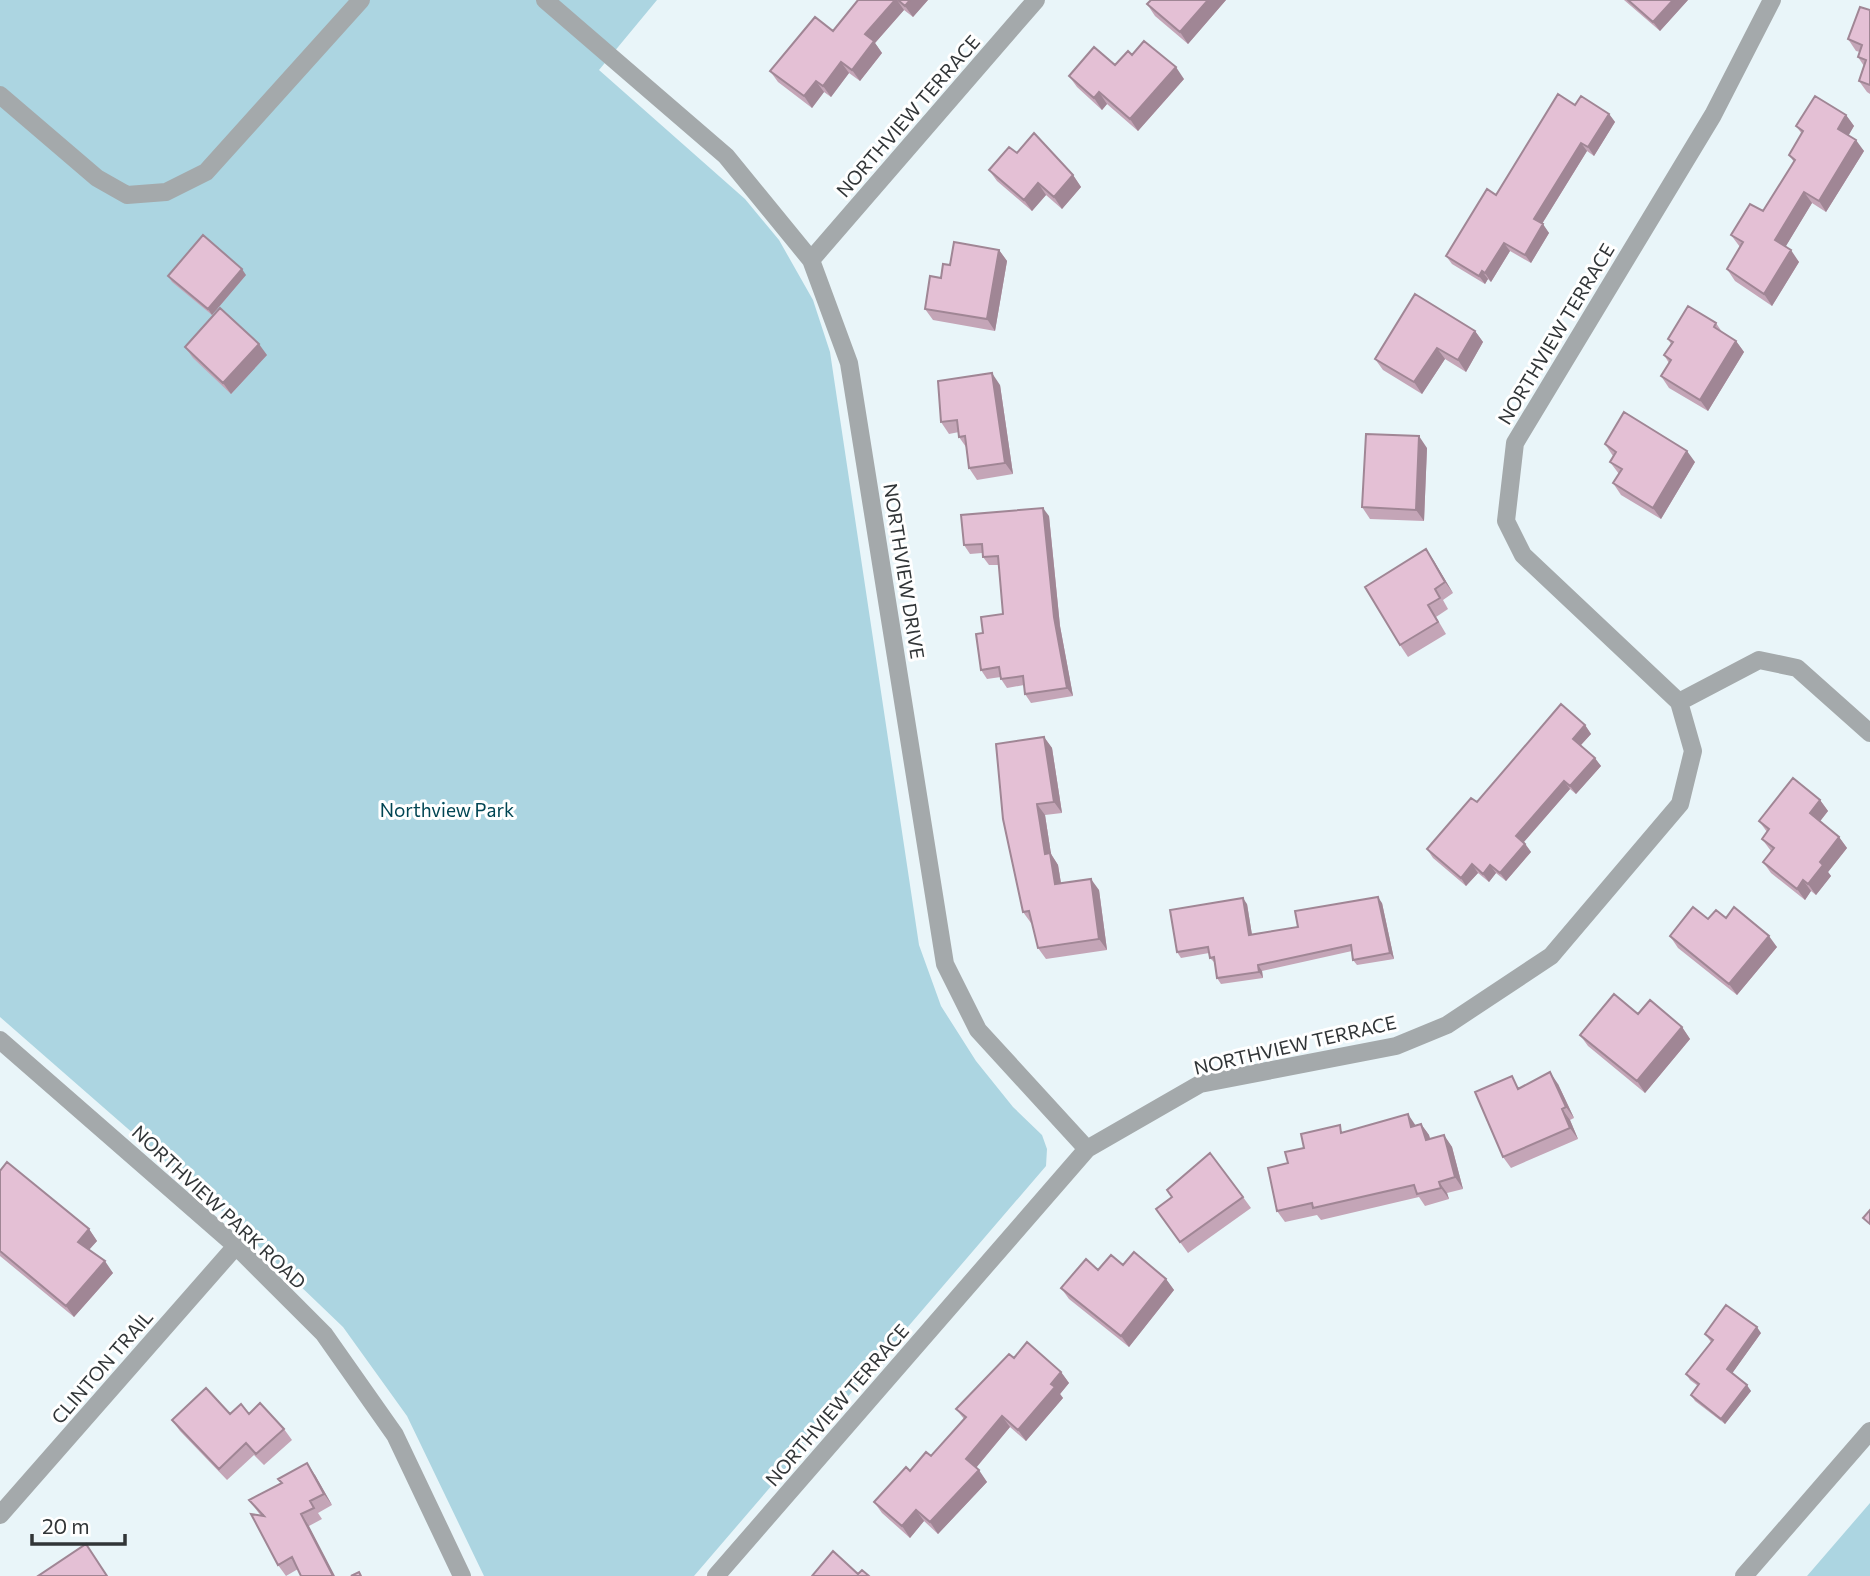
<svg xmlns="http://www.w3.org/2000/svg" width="1870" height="1576" font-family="Commissioner,sans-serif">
<rect width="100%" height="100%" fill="#e9f5f9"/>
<path fill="#acd5e1" d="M0 0H657L599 70 745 199 779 240 813 300 830 352 919 945 941 1006 976 1061 1013 1107 1042 1135 1047 1149 1046 1166 694 1576H484L407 1416 343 1327 222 1211 0 1017Z
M1870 1503V1576H1807Z"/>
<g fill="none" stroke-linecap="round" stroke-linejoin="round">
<path stroke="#a4a9ab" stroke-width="18" d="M545 0 726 156 811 260 849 363 945 964 978 1030 1087 1149
M0 95 97 178 127 195 166 192 206 172 361 0
M811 260 1036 0
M1679 702 1759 660 1797 668 1870 733
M0 1040 236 1246 324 1334 395 1435 462 1576
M0 1515 236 1246
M716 1576 1087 1149 1200 1084 1396 1046 1447 1025 1551 956 1680 804 1693 751 1679 702 1523 555 1506 521 1515 443 1713 115 1772 0
M1744 1576 1870 1431"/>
</g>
<path fill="#c4a5b7" d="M858 0H928L913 17 904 10 875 43 882 53 860 81 849 73 831 97 824 92 812 108 778 82 770 71 833 31Z
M1151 0H1226L1188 44 1155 16 1147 4Z
M1624 0H1688L1660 31Z
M1870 10V94L1867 92 1859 81 1864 66 1858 57 1860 52 1856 51 1848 39Z
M1115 65 1184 79 1138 131 1107 104 1102 110 1077 87 1069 76Z
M1575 105 1609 114 1615 122 1594 156 1587 151 1542 224 1549 233 1531 263 1510 251 1491 282 1488 279 1485 284 1452 264 1446 256 1496 195Z
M1846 115 1854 126 1848 135 1864 151 1826 212 1812 203 1785 247 1799 262 1772 306 1735 281 1727 269 1740 247 1731 235 1763 211 1794 162 1789 155 1802 134 1796 126Z
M1017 153 1073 175 1081 187 1062 209 1046 195 1032 211 997 181 989 170Z
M999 250 1007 261 995 331 933 320 925 309 941 278Z
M246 275 212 315 172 282 168 276Z
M1716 323 1722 332 1736 341 1744 352 1708 411 1669 388 1661 376 1669 363 1664 355 1671 344 1668 339Z
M1475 331 1483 342 1466 372 1445 359 1422 394 1383 370 1375 359Z
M185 347 267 355 231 394 193 358Z
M1000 385 1013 474 977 480 969 468 966 447 959 437V432L949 434 941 422Z
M1605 444 1695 462 1661 519 1621 495 1613 483 1619 474 1610 462 1613 456Z
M1427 448 1424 521 1370 519 1362 507Z
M1049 516 1060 626 1073 696 1031 703 1025 694 1024 685 1007 688 1001 679V677L987 679 981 670 983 633 1003 614 999 565H989L983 557 982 553 970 554 964 545Z
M1426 549 1453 593 1443 600 1448 609 1436 617 1446 634 1408 657 1400 645Z
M1585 725 1591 734 1581 745 1601 766 1576 794 1570 789 1524 842 1531 852 1506 881 1496 873 1489 882 1478 873 1466 886 1433 858 1427 849 1477 802Z
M1044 737 1052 748 1062 813 1045 815 1051 854 1058 865 1061 883 1099 890 1107 950 1046 959 1038 948 1032 923H1031L1023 912Z
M1820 800 1828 811 1820 821 1839 837 1847 848 1828 872 1831 876 1816 895 1811 891 1805 900 1771 873 1763 862 1771 851 1762 839 1767 832 1759 821Z
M1382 903 1394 959 1357 965 1353 960 1352 951 1262 971 1263 978 1221 984 1217 978 1215 963 1210 958 1209 953 1181 958 1177 952 1247 904 1252 935 1298 927Z
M1726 918 1777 947 1737 995 1678 948 1670 936 1708 919Z
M1638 1014 1682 1027 1690 1039 1645 1093 1588 1046 1580 1035Z
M1558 1084 1574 1118 1570 1120 1578 1139 1511 1168 1503 1157 1520 1088Z
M1421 1124 1429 1135 1430 1139 1444 1135 1452 1147 1463 1189 1447 1193 1449 1199 1425 1206 1419 1197 1321 1220 1317 1215 1285 1222 1277 1211 1288 1163 1304 1148 1344 1132 1416 1125Z
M0 1171 89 1229 97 1241 89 1250 113 1273 74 1317 0 1256Z
M1243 1197 1251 1208 1188 1253 1156 1209Z
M1098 1270 1166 1279 1174 1290 1129 1347 1069 1299 1061 1288Z
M1761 1333 1732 1373 1751 1391 1725 1424 1695 1401 1691 1395 1698 1386 1690 1380 1686 1374 1711 1342 1705 1334Z
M1014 1358 1061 1372 1069 1383 1060 1394 1063 1398 1026 1441 1010 1427 976 1468 987 1482 938 1534 924 1521 910 1538 882 1513 874 1502 910 1471 931 1456 964 1419 956 1409Z
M230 1414H249L284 1429 292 1440 264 1465 254 1455 227 1480 180 1431 172 1420Z
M315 1475 332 1505 318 1513 322 1519 309 1526 298 1569 286 1576 278 1565 261 1516 249 1500 282 1483 278 1479Z"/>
<path fill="#a08695" d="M895 0H897L904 10 875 43 882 53 860 81 852 70 865 34Z
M910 0H928L913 17 905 6Z
M1208 0H1226L1188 44 1180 32Z
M1673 0H1688L1660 31 1653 22Z
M841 62 849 73 831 97 823 86Z
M1176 67 1184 79 1138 131 1130 119Z
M816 81 824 92 812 108 804 96Z
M1099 92 1107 104 1102 110 1094 98Z
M1609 114 1615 122 1594 156 1588 147Z
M1846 115 1854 126 1846 140 1838 129Z
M1856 140 1864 151 1826 212 1819 201Z
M1581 143 1587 151 1540 227 1534 219Z
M1073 175 1081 187 1062 209 1054 197Z
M1038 183 1046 195 1032 211 1024 200Z
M1804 192 1812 203 1783 251 1775 240Z
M1543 224 1549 233 1531 263 1525 255Z
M1504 243 1510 251 1491 282 1485 273Z
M999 250 1007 261 995 331 987 319Z
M1791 250 1799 262 1772 306 1764 294Z
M242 269 246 275 212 315 208 309Z
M1482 271 1488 279 1485 284 1479 276Z
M1475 331 1483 342 1466 372 1458 360Z
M1736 341 1744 352 1708 411 1700 400Z
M259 344 267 355 231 394 223 383Z
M1437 348 1445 359 1422 394 1414 382Z
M992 373 1000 385 1013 474 1005 463Z
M1419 436 1427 448 1424 521 1416 510Z
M1687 451 1695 462 1661 519 1653 508Z
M1043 508 1049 516 1060 626 1073 696 1067 688 1054 617Z
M1426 549 1434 561 1453 593 1445 582Z
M1585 725 1591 734 1579 747 1573 739Z
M1044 737 1052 748 1062 813 1054 802Z
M1595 758 1601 766 1576 794 1570 786Z
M1564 781 1570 789 1522 844 1516 836Z
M1820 800 1828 811 1818 824 1810 813Z
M1037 804 1045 815 1051 854 1058 865 1063 896 1055 884 1045 854Z
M1839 837 1847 848 1828 872 1831 876 1816 895 1808 884 1820 862Z
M1525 844 1531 852 1506 881 1500 873Z
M1472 864 1478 873 1466 886 1461 878Z
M1490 865 1496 873 1489 882 1483 874Z
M1091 879 1099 890 1107 950 1099 939Z
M1803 880 1811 891 1805 900 1797 889Z
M1378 897 1382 903 1394 959 1390 953Z
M1243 898 1247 904 1253 941 1249 935Z
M1769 936 1777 947 1737 995 1729 984Z
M1258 965 1262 971 1263 978 1259 972Z
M1682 1027 1690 1039 1645 1093 1637 1081Z
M1550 1072 1558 1084 1574 1118 1566 1107Z
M1562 1109 1570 1120 1578 1139 1570 1128Z
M1408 1114 1416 1126 1411 1127Z
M1421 1124 1429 1135 1434 1152 1426 1140Z
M1444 1135 1452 1147 1463 1189 1455 1177Z
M1439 1182 1447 1193 1449 1199 1441 1188Z
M89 1229 97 1241 86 1253 78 1242Z
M105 1261 113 1273 74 1317 66 1306Z
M1166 1279 1174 1290 1129 1347 1121 1336Z
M1757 1327 1761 1333 1731 1375 1727 1369Z
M1061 1372 1069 1383 1060 1394 1063 1398 1026 1441 1018 1430Z
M1747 1385 1751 1391 1725 1424 1721 1419Z
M1002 1416 1010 1427 974 1470 966 1459Z
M307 1463 315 1475 332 1505 324 1494Z
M979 1470 987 1482 938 1534 930 1522Z
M916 1510 924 1521 910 1538 902 1526Z
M301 1514 309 1526 335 1576H333Z"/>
<path fill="#e4c0d5" stroke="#a08695" stroke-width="2" d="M858 0H895L865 34 874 41 852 70 841 62 823 86 816 81 804 96 770 71 815 17 833 31Z
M898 0H910L905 6Z
M1151 0H1208L1180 32 1147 4Z
M1628 0H1673L1653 22Z
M1860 7 1870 10V85L1859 81 1866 60 1858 57 1862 45 1848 39Z
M1144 41 1176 67 1130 119 1099 92 1094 98 1069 76 1094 47 1115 65 1128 51 1132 55Z
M1558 94 1575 105 1581 96 1609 114 1588 147 1581 143 1534 219 1543 224 1525 255 1504 243 1485 273 1482 271 1479 276 1446 256 1487 189 1496 195Z
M1815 96 1846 115 1838 129 1856 140 1819 201 1804 192 1775 240 1791 250 1764 294 1727 269 1743 242 1731 235 1750 204 1763 211 1795 160 1789 155 1803 131 1796 126Z
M1034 133 1073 175 1054 197 1038 183 1024 200 989 170 1009 147 1017 153Z
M203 235 242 269 208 309 168 276Z
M954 242 999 250 987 319 925 309 930 276 941 278 943 264 950 265Z
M1415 294 1475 331 1458 360 1437 348 1414 382 1375 359Z
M1688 306 1716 323 1714 327 1736 341 1700 400 1661 376 1671 360 1664 355 1673 342 1668 339Z
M220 308 259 344 223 383 185 347Z
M992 373 1005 463 969 468 965 436 959 437 957 420 941 422 938 381Z
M1624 412 1687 451 1653 508 1613 483 1622 469 1610 462 1616 452 1605 444Z
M1366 434 1419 436 1416 510 1362 507Z
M1043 508 1054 617 1067 688 1025 694 1023 676 1001 679 999 667 981 670 976 634 983 633 981 617 1003 614 998 556 983 557 982 544 964 545 961 515Z
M1426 549 1445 582 1435 589 1440 598 1428 605 1438 622 1400 645 1365 587Z
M1561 704 1585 725 1573 739 1595 758 1570 786 1564 781 1516 836 1525 844 1500 873 1490 865 1483 874 1472 864 1461 878 1427 849 1471 798 1477 802Z
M1044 737 1054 802 1037 804 1045 854 1050 853 1055 884 1091 879 1099 939 1038 948 1029 911 1023 912 1003 819 996 744Z
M1793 778 1820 800 1810 813 1839 837 1820 862 1823 865 1808 884 1803 880 1797 889 1763 862 1774 848 1762 839 1769 829 1759 821Z
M1378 897 1390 953 1353 960 1351 945 1258 965 1259 972 1217 978 1214 957 1210 958 1208 947 1177 952 1170 910 1243 898 1249 935 1298 927 1295 911Z
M1693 907 1708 919 1716 910 1726 918 1734 907 1769 936 1729 984 1670 936Z
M1614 994 1638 1014 1650 1000 1682 1027 1637 1081 1580 1035Z
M1550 1072 1566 1107 1562 1109 1570 1128 1503 1157 1475 1092 1512 1076 1518 1089Z
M1408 1114 1411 1127 1421 1124 1426 1140 1444 1135 1455 1177 1439 1182 1441 1188 1417 1194 1414 1185 1313 1208 1312 1203 1277 1211 1268 1168 1288 1163 1285 1152 1304 1148 1301 1134 1340 1125 1341 1133Z
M1210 1153 1243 1197 1180 1242 1156 1209 1172 1197 1167 1190Z
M7 1162 89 1229 78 1242 105 1261 66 1306 0 1251V1171Z
M1870 1210V1224L1863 1218Z
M1134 1252 1166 1279 1121 1336 1061 1288 1086 1259 1098 1270 1111 1255 1123 1265Z
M1726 1305 1757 1327 1727 1369 1747 1385 1721 1419 1691 1395 1699 1384 1686 1374 1713 1340 1705 1334Z
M1027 1342 1061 1372 1051 1384 1055 1387 1018 1430 1002 1416 966 1459 979 1470 930 1522 916 1510 902 1526 874 1502 906 1467 910 1471 926 1452 931 1456 966 1417 956 1409 1009 1354 1014 1358Z
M206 1388 230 1414 241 1404 249 1414 260 1403 284 1429 256 1454 246 1443 219 1469 172 1420Z
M307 1463 324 1494 310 1501 314 1508 301 1514 333 1576H301L292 1557 278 1565 251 1514 264 1516 249 1500 282 1483 278 1479Z
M86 1544 107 1576H38Z
M833 1551 858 1574 862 1570 869 1576H812Z
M359 1572 361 1576H351Z"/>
<g text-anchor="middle" stroke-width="6" stroke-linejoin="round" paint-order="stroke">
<g font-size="19" fill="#313537" stroke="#fff">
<text transform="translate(908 116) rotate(-49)" y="7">NORTHVIEW TERRACE</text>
<text transform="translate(1556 334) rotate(-59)" y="7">NORTHVIEW TERRACE</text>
<text transform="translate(904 571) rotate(81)" y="7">NORTHVIEW DRIVE</text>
<text transform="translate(1295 1045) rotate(-13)" y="7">NORTHVIEW TERRACE</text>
<text transform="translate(219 1207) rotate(43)" y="7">NORTHVIEW PARK ROAD</text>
<text transform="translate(102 1367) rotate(-49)" y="7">CLINTON TRAIL</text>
<text transform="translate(837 1405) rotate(-49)" y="7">NORTHVIEW TERRACE</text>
</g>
<g font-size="19" fill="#014553" stroke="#fff">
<text x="447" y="817">Northview Park</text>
</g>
</g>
<path d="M32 1534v10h93v-10" fill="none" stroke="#313537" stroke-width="3.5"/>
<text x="42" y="1534" font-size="21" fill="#313537" stroke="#ffffff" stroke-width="5" paint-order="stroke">20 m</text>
</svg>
